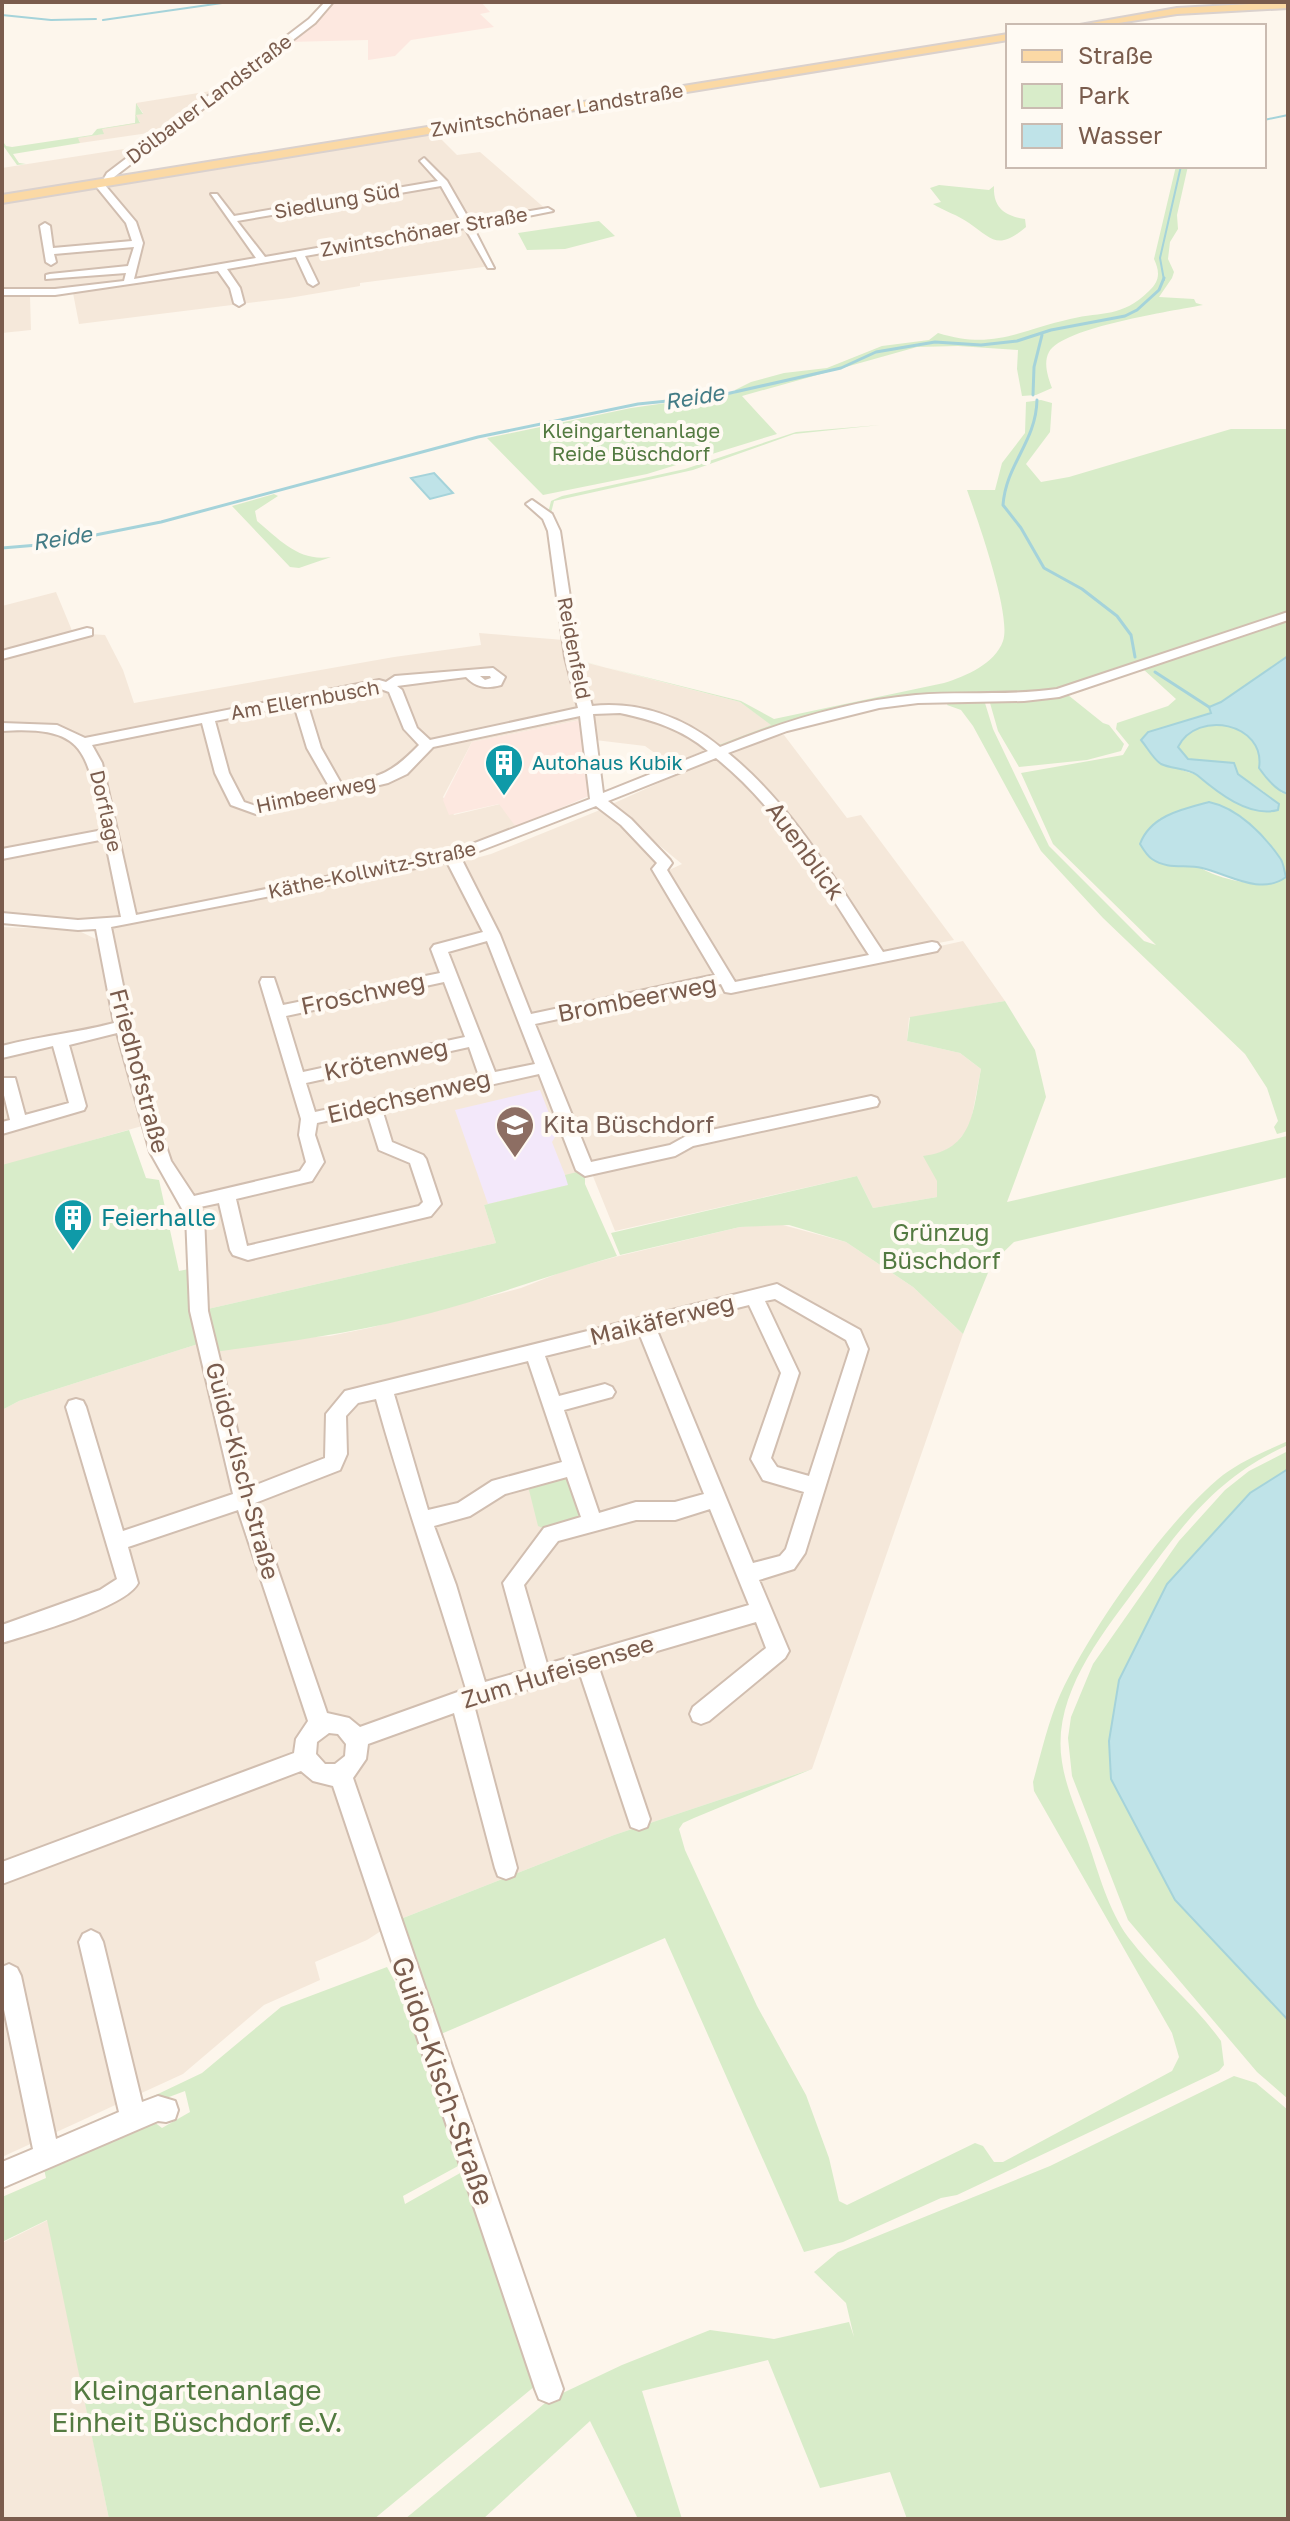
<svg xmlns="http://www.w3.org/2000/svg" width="1290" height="2521" font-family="'Golos Text',sans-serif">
<rect width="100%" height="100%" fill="#fdf6ec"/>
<path fill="#f5e8da" d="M217 90 99 180 431 129 457 155 480 152 548 211 465 225 491 266 360 283V286L289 298 79 324 73 293 30 296 31 330 2 333V168L143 146 162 131 80 143 77 138 103 134 101 129 140 122 135 115 143 113 136 103Z
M56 592 73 633 105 635 123 670 134 703 394 657 481 645 479 633 564 640 568 658 740 702 772 725 670 764 645 746 595 740 580 720 472 742 443 797 454 815 500 804 516 826 451 851 242 898 452 856 585 1170 569 1185 484 1205 496 1243 199 1311 196 1236 163 1163 103 924 2 918V606Z
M784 735 847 818 861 815 954 940 736 982 667 871 682 864 610 805 760 737Z
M600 810 610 814 661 863 719 976 529 1017 461 862 491 854Z
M2 927 77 930 100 941 142 1126 2 1166Z
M963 941 1005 1001 909 1018 907 1041 960 1053 981 1069 970 1126 955 1145 938 1154 937 1197 873 1208 857 1176 615 1231 531 1022 707 987 712 996Z
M779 1224 846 1242 913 1287 963 1334 812 1769 614 1835 398 1920 367 1940 315 1962 320 1980 264 2005 183 2074 2 2157V1410L19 1401 198 1344 330 1336 369 1328 521 1288 567 1270 619 1256 740 1227Z
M48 2220 109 2519H2V2243Z"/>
<path fill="#fde8e0" d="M335 2H481L490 12 480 14 494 27 411 40 395 56 368 60V40L288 42Z
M580 720 589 796 516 827 499 804 449 815 443 800 472 742Z"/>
<path fill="#f3e8fa" d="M540 1090 557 1134 552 1142 569 1185 488 1204 455 1110Z"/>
<path fill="#d8ecc9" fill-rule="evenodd" d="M136 103 143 114 136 115 140 123 102 129 104 134 78 138 80 143 13 154 19 163 26 164 17 165 2 144V140L6 146 12 147 92 135 97 129 135 123Z
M1176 166H1188L1177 215 1178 229 1170 242 1168 259 1174 272 1172 278 1159 297 1194 299 1196 303 1203 305C1173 311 1063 327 1049 352 1043 363 1048 377 1052 388L1036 395 1022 396 1017 369 1018 350 958 346 917 347 742 396 777 434 647 474 543 495 487 438 631 408 736 393 735 390 751 382 784 373 827 368 882 346 929 340 938 333C993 350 1018 331 1070 319 1104 311 1121 318 1149 291 1160 281 1160 272 1154 259Z
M939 185 989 190 994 186C993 208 1005 216 1025 219L1026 227C998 251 992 239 969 223 958 215 944 211 933 204L941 202 930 188Z
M599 221 615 236 565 249 527 250 518 233Z
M1041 400 1052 403 1050 432 1026 464 1041 482 1069 477 1231 429H1288V612L1067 687 1035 694 911 697 722 746H716L771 725 740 702 578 660 548 513 551 501 562 496 685 469 796 432 880 425 794 434 693 470 554 501 551 513 559 526 582 658 585 662 741 701 774 719 944 683C966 676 995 664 1003 641 1012 616 977 518 967 490H995L1002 463 1025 433 1026 402Z
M274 494 278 496 255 511 257 521C280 540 299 562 331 557L299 568 290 567 232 506Z
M1288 619V656L1221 703 1209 707 1212 713 1180 724 1160 763 1197 775 1236 803 1254 808 1264 792 1238 774 1234 763 1188 759 1177 747C1198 709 1266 723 1260 768L1282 793 1288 794V1131L1277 1134 1274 1127 1278 1121 1267 1088 1245 1054 1103 918 1041 851 973 726 961 710 947 705 950 700 1024 701 1068 695 1103 723 1109 725 1124 744 1121 751 1087 760 1019 767 998 731 990 703H985L993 729 1049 846 1144 941 1156 945 1053 844 1021 773 1123 755 1129 745 1116 729 1117 723 1168 706 1176 699 1143 669ZM1209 802C1245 810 1275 845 1286 876 1268 891 1220 880 1201 868 1185 858 1171 834 1159 819Z
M1005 1001 1035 1050 1046 1097 1007 1202 1287 1136 1288 1177 1014 1242 992 1263 963 1334 913 1287 846 1242 789 1225 740 1227 620 1255 611 1233 857 1176 873 1208 937 1197V1181L923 1156C974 1150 973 1110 981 1069L960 1053 907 1041 910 1017Z
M129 1130 146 1178 159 1180 179 1271 189 1269 188 1292 198 1344 19 1401 2 1410V1165Z
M585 1170V1184L617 1256C555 1273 494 1296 431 1313 360 1332 288 1342 215 1352L199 1311 496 1243 484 1205 568 1185 565 1175Z
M1288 1441V1445C1218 1476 1184 1523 1140 1583 1103 1633 1051 1695 1062 1762 1066 1789 1079 1816 1088 1842 1099 1874 1108 1909 1128 1937 1156 1974 1194 2003 1221 2041L1224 2065 1219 2071 957 2195 941 2198 843 2242 804 2252 665 1938 434 2037 398 1920 614 1835 812 1769 694 1818 683 1823 679 1829 685 1850 757 2006 806 2095 829 2158 839 2201 847 2205 975 2143 983 2146 994 2162H1003L1172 2071 1179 2057 1172 2033 1034 1791 1033 1782C1041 1754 1048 1722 1060 1695 1091 1628 1166 1521 1223 1475 1243 1460 1266 1451 1288 1441Z
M1288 1451V1469L1250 1493 1167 1584 1119 1680 1111 1779 1175 1900 1288 2020V2099L1257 2072 1128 1920 1072 1776 1068 1738 1071 1717 1093 1664 1179 1541 1225 1490 1249 1471Z
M567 1476 583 1511C574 1525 554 1533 538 1526L528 1486Z
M387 1967 395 1982 401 1980 462 2160 460 2165 403 2196 405 2204 462 2172 467 2174 535 2386 374 2519H109L47 2220 2 2242V2197L46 2178 43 2165 52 2167 115 2139 149 2118 162 2128 190 2112 185 2091 145 2106 139 2103 202 2073 281 2007Z
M1234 2076 1256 2083 1288 2110V2519H907L890 2472 820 2488 768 2360 642 2391 682 2519H638L590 2421 483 2519H405L550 2399 622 2365 710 2330 774 2339 849 2322 854 2337 846 2303 814 2272 838 2252 1050 2166Z"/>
<path fill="#bfe3e8" stroke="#a5d3da" stroke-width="2" d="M434 473 453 493 430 499 411 478Z
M1288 656V794C1277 791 1266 778 1259 768 1266 723 1197 709 1178 747L1188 759 1234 763 1238 774 1279 804 1278 810C1249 818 1217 792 1197 775 1188 768 1171 769 1161 764 1153 759 1147 747 1141 740L1148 732 1211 713 1209 707 1221 702Z
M1209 802C1238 808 1264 835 1280 858 1284 863 1284 871 1286 877 1261 896 1228 874 1202 868 1185 864 1168 870 1152 859 1147 856 1143 849 1140 844 1150 816 1182 809 1209 802Z
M1288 1469V2020L1175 1900 1111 1779 1109 1741 1119 1680 1167 1584 1250 1493Z"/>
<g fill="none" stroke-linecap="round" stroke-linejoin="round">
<path stroke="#a5d3da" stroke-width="2" d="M2 15 51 20 96 19
M103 20 229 2
M1264 120 1288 115
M1164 280 1160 258 1181 166"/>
<path stroke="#a5d3da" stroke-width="3" d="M1033 395 1034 367 1042 335
M1037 400C1036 442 1006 464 1003 505L1021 528 1044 568 1082 589 1117 616 1131 635 1135 657
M2 548 50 544 161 522 478 437 638 404 717 396 841 368 876 352 935 342 981 345 1017 341 1051 330 1125 316 1137 310 1159 290 1164 278
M1155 672 1209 707"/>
<g stroke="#d1beb0" stroke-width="4">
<path id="minor" d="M325 2H333L315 23 114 177 109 184H104L136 222 143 243 134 279 256 258 211 194H217L234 216 438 181 420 161 424 158 447 181 470 221 548 208 553 211 473 227 494 268H488L465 228 305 256 318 283 313 286 308 283 296 257 227 269 240 288 244 303 239 306 234 303 230 288 218 271 55 295H2V289H55L124 281 126 273 46 279V275L50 274 128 266 134 247 54 254 56 262 51 265 46 262 40 226 45 223 50 226 53 248 132 241 126 223 95 185V181L102 182 107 173 309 19ZM441 186 462 223 265 257 237 221Z
M532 500 552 514 560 531 579 657 592 706C638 701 684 717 720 747 782 722 848 701 916 695 963 691 1010 696 1057 689L1288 612V620L1059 697 1024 701 918 703 879 708 787 731 728 753C793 806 837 883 883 952L932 942 937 943 940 947 937 951 731 993 725 992 721 984 535 1024 591 1162 670 1145 688 1135 871 1096 877 1098 879 1102 877 1106 693 1146 675 1156 585 1176 576 1170 539 1074 382 1109 392 1142 423 1155 426 1159 441 1204 431 1216 248 1260 233 1255 230 1250 219 1203 200 1207 204 1216 208 1311 251 1487 325 1458 326 1414 345 1391 777 1284 860 1330 868 1349 805 1553 794 1569 759 1580 789 1651 785 1658 709 1721 701 1724 693 1721 690 1714 693 1707 766 1648 756 1622 599 1668 650 1819 647 1827 639 1830 631 1827 580 1674 474 1705 517 1868 514 1876 506 1879 498 1876 495 1868 454 1713 368 1744 366 1759 353 1778 563 2389 559 2399 549 2403 539 2399 535 2389 333 1786 313 1781 301 1771 2 1884V1862L294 1753 296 1739 308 1721 238 1510 128 1547 138 1583C127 1607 30 1634 2 1643V1625L100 1590 117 1579 66 1407 69 1401 76 1399 83 1401 86 1407 123 1531 233 1494 190 1311 186 1216 150 1152 117 1033 69 1045 86 1106 84 1110 2 1134V1122L10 1120 2 1087 3 1078H15L25 1115 69 1103 53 1046 2 1058V1046C39 1036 77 1033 114 1023L96 929 78 930 2 923V913L78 920 121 917 105 839 2 859V849L103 830C86 756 91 725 2 731V723L57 725 85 738 379 680 386 682 395 676 493 668 505 677 501 685C486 689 477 688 466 677L397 686 402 690 417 728 430 740 578 708 565 657 548 531 543 519 526 504ZM480 676H490L491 678 485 680ZM378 688 389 692 404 729 419 745C391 774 381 776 342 785L321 748 307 702ZM294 705 307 748 330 788 256 806 244 802 229 773 215 721ZM620 713C653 720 682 729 708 751L603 793 593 714ZM580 716 590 799 451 852 136 915 102 763 92 745 202 723 215 773 231 805 256 814 388 783 407 774 433 747ZM716 758C781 810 824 886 869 955L735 982 667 870 672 863 670 860 631 819 608 801ZM596 806 621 825 657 863 652 869 715 975 531 1014 500 935 461 858ZM447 862 483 932 434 945 431 949 440 973 283 1005 274 978H262L260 982 301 1119 299 1135 306 1162 300 1171 194 1196 171 1161 149 1096 128 1010 111 927ZM487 941 535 1064 495 1072 448 952ZM444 982 465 1037 303 1072 286 1016ZM469 1047 479 1076 315 1112 306 1083ZM367 1112 379 1150 410 1163 423 1202 419 1206 247 1246 236 1199 312 1181 324 1162 315 1135 317 1123ZM775 1299 846 1340 850 1349 809 1476 777 1467 771 1458 799 1373 765 1301ZM749 1305 781 1373 751 1459 763 1480 804 1492 786 1549 780 1556 753 1563 656 1328ZM639 1333 704 1494 675 1502H636L599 1513 564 1410 612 1397 615 1392 612 1387 605 1384 559 1396 545 1356ZM528 1361 562 1462 492 1481 458 1503 428 1510 394 1394ZM376 1399C403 1497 437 1591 466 1689L360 1727 349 1718 327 1713 255 1503 340 1470 347 1454 346 1416 358 1403ZM567 1477 581 1517 544 1528 503 1583 527 1670 485 1682 456 1585 434 1526 470 1516 505 1494ZM710 1509 749 1605 547 1664 524 1585 558 1541 636 1520H675ZM329 1733 338 1734 346 1744 345 1756 335 1764H325L316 1754 317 1742Z
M87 628 92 629V635L2 659V651Z
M91 1930 99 1934 103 1942 142 2102 158 2096 175 2101 178 2110 175 2119 166 2122 158 2121 2 2188V2162L33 2149 2 2000V1967L9 1964 17 1968 21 1976 56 2139 119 2112 79 1942 83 1934Z"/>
</g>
<g stroke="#dad1cd" stroke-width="4">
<path id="major" d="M1288 2V8L1177 14 1099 26H1074L1177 8Z
M1008 34V40L2 203V195Z"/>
</g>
<use href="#minor" fill="#fff" fill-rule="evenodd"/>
<use href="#major" fill="#fbd9a5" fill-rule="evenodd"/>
</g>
<defs>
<g id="building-pin" transform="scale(2)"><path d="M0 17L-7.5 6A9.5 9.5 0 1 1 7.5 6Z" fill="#0f9aa8" stroke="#fffaf3"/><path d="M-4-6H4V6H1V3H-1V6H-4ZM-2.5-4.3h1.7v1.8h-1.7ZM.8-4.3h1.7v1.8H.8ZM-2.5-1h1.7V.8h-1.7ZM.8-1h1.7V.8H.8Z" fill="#fff"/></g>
<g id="school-pin" transform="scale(2)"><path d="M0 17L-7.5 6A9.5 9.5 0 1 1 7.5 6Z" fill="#8d6e63" stroke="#fffaf3"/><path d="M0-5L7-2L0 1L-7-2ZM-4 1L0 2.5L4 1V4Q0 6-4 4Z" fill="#fff"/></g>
</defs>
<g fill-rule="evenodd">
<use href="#building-pin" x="504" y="763"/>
<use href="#school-pin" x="515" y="1125"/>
<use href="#building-pin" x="73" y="1218"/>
</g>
<g text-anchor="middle" stroke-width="8" stroke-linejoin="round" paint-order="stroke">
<g font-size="20" fill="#7a5c4d" stroke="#fffaf3">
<text transform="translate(209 99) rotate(-37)" y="7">Dölbauer Landstraße</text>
<text transform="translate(557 110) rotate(-9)" y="7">Zwintschönaer Landstraße</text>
<text transform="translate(337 201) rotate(-10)" y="7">Siedlung Süd</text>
<text transform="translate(424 232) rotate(-10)" y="7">Zwintschönaer Straße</text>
<text transform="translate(574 648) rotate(79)" y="7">Reidenfeld</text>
<text transform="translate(305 700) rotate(-10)" y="7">Am Ellernbusch</text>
<text transform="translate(316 794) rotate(-12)" y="7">Himbeerweg</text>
<text transform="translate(106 811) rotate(77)" y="7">Dorflage</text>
<text transform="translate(372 870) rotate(-12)" y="7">Käthe-Kollwitz-Straße</text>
</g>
<g font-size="20" fill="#537a41" stroke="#fffaf3">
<text x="631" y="438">Kleingartenanlage<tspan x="631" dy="23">Reide Büschdorf</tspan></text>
</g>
<g font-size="20" fill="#0d838f" stroke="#fffaf3" text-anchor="start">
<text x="532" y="770">Autohaus Kubik</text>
</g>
<g font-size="22" font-style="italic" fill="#437c86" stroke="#fffaf3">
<text transform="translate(694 397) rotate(-10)" y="8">Reide</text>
<text transform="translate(62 538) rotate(-9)" y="8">Reide</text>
</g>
<g font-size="24" fill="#7a5c4d" stroke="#fffaf3">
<text transform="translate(805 851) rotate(54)" y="8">Auenblick</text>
<text transform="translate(363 994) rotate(-12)" y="8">Froschweg</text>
<text transform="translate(637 999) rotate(-11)" y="8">Brombeerweg</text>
<text transform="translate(386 1060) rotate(-12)" y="8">Krötenweg</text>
<text transform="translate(139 1071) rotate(75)" y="8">Friedhofstraße</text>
<text transform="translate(409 1097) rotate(-13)" y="8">Eidechsenweg</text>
<text transform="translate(662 1320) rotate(-14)" y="8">Maikäferweg</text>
<text transform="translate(242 1471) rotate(75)" y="8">Guido-Kisch-Straße</text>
<text transform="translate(558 1672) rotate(-17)" y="8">Zum Hufeisensee</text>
</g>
<g font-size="24" fill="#785e54" stroke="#fffaf3" text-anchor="start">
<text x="543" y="1133">Kita Büschdorf</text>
</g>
<g font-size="24" fill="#0d838f" stroke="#fffaf3" text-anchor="start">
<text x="101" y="1226">Feierhalle</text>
</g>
<g font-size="24" fill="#537a41" stroke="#fffaf3">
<text x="941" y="1241">Grünzug<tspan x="941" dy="28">Büschdorf</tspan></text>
</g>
<g font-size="28" fill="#7a5c4d" stroke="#fffaf3">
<text transform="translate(443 2081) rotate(71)" y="10">Guido-Kisch-Straße</text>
</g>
<g font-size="28" fill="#537a41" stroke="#fffaf3">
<text x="197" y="2400">Kleingartenanlage<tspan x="197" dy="32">Einheit Büschdorf e.V.</tspan></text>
</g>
</g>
<rect width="1290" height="2521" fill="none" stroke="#7a5c4d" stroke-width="8"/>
<rect x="1006" y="24" width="260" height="144" fill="#fffaf3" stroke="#cabbb1" stroke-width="2"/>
<rect x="1022" y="50" width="40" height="12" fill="#fbd9a5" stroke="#cabbb1" stroke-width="2"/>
<text x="1078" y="64" font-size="24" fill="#7a5c4d">Straße</text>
<rect x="1022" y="84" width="40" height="24" fill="#d8ecc9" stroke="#cabbb1" stroke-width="2"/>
<text x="1078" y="104" font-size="24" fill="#7a5c4d">Park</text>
<rect x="1022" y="124" width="40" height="24" fill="#bfe3e8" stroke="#cabbb1" stroke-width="2"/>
<text x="1078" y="144" font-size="24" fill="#7a5c4d">Wasser</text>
</svg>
